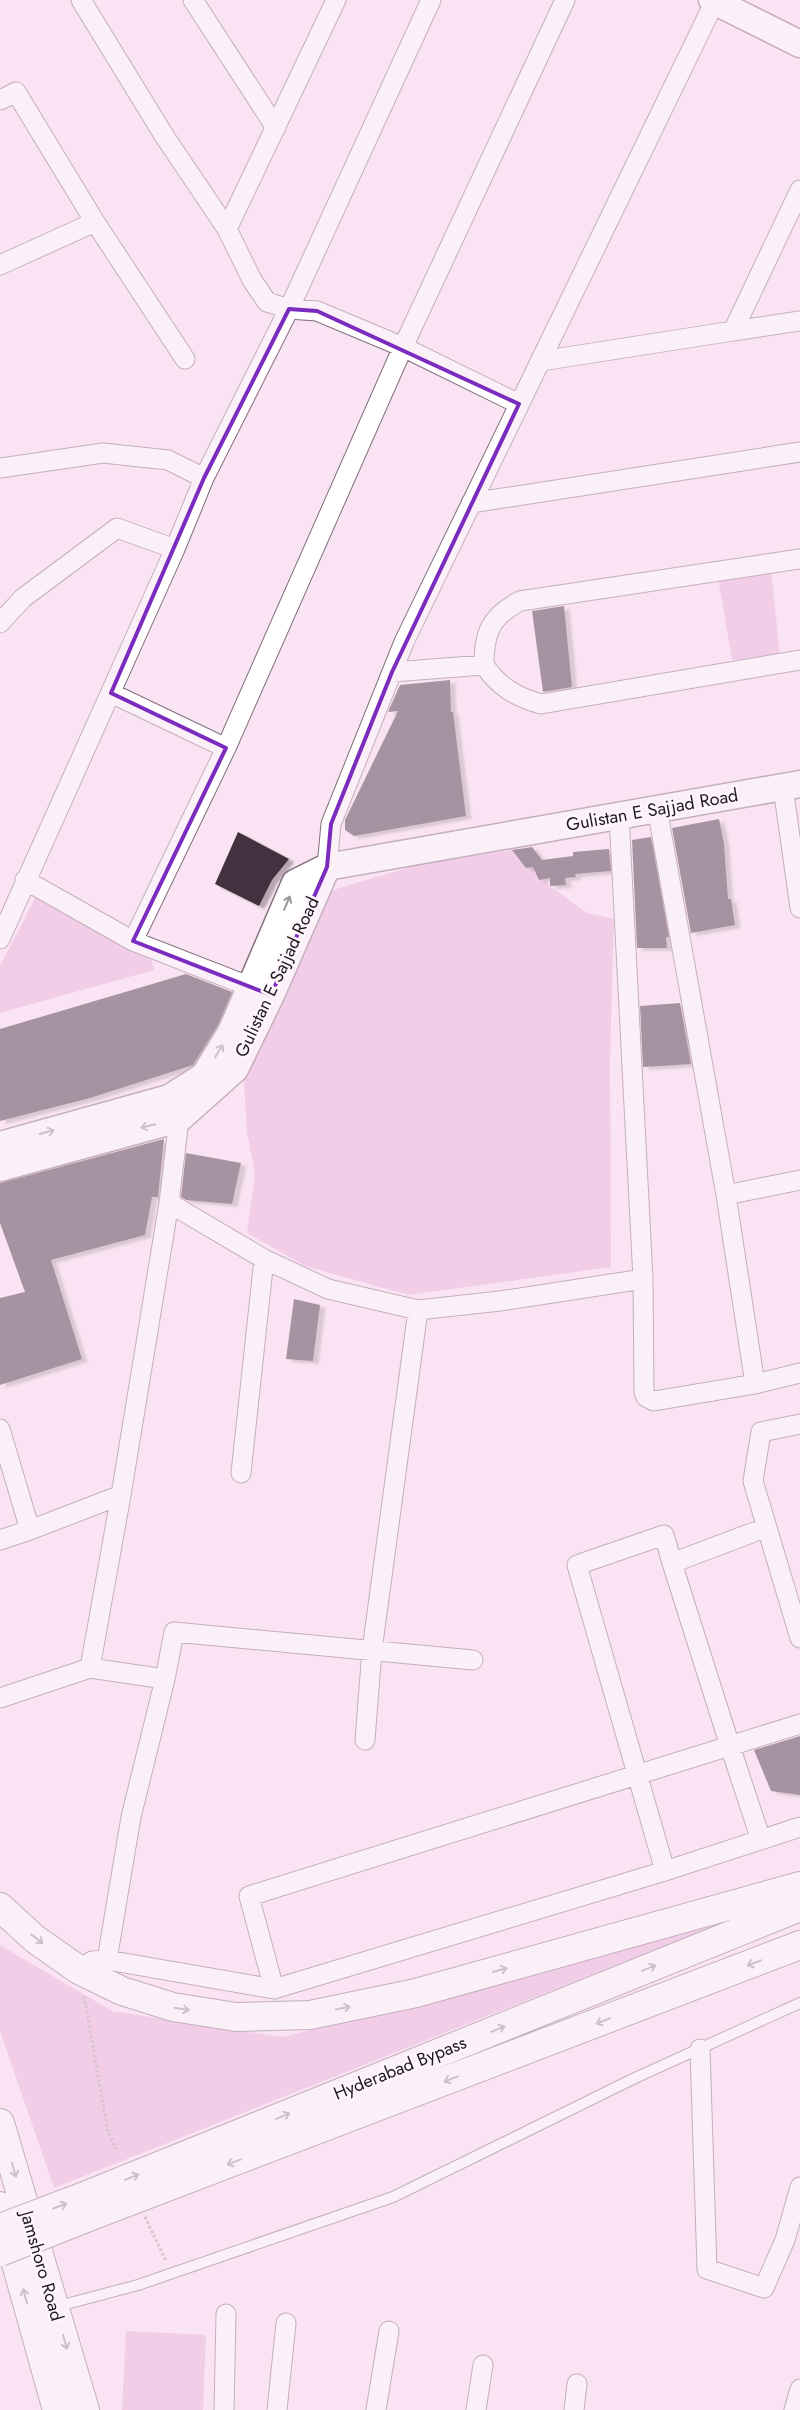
<svg xmlns="http://www.w3.org/2000/svg" width="800" height="2410" font-family="Jost,sans-serif">
<defs>
<filter id="shadow"><feDropShadow dx="5.5" dy="3" stdDeviation="1" flood-color="#0004"/></filter>
</defs>
<rect width="100%" height="100%" fill="#fae4f3"/>
<path fill="#e9b2db" d="M771 570 780 655 732 660 718 578Z
M518 849 550 886 587 913 614 919 610 1061 611 1267 408 1295 305 1266 247 1233 255 1174 247 1132 244 1081 330 891 420 864Z
M39 891 150 954 154 970 0 1013V966Z
M719 1924 54 2188 0 2031V1945L112 2011 283 2037Z
M126 2331 206 2335 203 2410H122Z"/>
<path fill="#43333f" filter="url(#shadow)" d="M564 606 572 687 543 692 532 611Z
M450 680 451 712H453L466 816 354 836 345 830V820L398 711 388 712 400 685Z
M719 819 724 844 728 899H731L735 925 691 933 672 828Z
M238 832 289 859 272 880 259 906 215 884Z
M651 837 669 937H666L667 948H637L632 840Z
M532 847 542 860 573 856V852L609 849 611 871 575 874 576 877 565 878 566 885 550 886V878L539 880 533 867 526 868 512 850Z
M186 974 232 992 218 1025 193 1065 90 1098 0 1121V1029Z
M680 1003 691 1064 643 1067 640 1006Z
M164 1139 158 1197H152L145 1235 51 1260 82 1359 0 1385V1298L25 1292 0 1223V1183Z
M186 1153 241 1163 232 1204 186 1200 181 1197Z
M294 1299 320 1305 313 1361 286 1359Z
M800 1736V1795L771 1791 754 1750Z"/>
<g fill="none" stroke-linecap="round" stroke-linejoin="round">
<g stroke="#816f7c" stroke-width="12">
<path id="lane" d="M55 2307 138 2285 393 2197 635 2078 800 2003"/>
</g>
<g stroke="#816f7c" stroke-width="21">
<path id="street" d="M81 0 165 137 227 229 252 280 267 302 289 309 317 311 403 347 519 404
M193 0 276 128
M0 100 16 92 95 222 185 359
M227 229 336 0
M0 265 95 222
M733 331 800 321
M541 361 733 331 800 190
M0 468 103 453 168 460 204 478
M471 503 800 452
M0 623 23 598 117 528 175 549
M484 665C499 687 516 697 541 704L800 660
M392 672 484 665C484 633 490 617 520 601L800 559
M111 693 226 748
M783 787 800 908
M619 815 643 1279 644 1392 646 1397 654 1401 755 1384 726 1195 657 808
M327 867 331 824 404 642 715 1
M25 880 133 941 261 991
M0 939 175 549 204 478 289 309 431 0
M133 941 226 748 403 347 565 0
M179 1119 169 1203 264 1259 328 1289 418 1310 500 1301 643 1279
M726 1195 800 1180
M755 1384 800 1373
M800 1424 761 1432 753 1481 800 1638
M0 1429 30 1530 121 1495 169 1203
M241 1473 264 1259
M0 1540 30 1530
M672 1563 730 1746 761 1840
M90 1668 165 1679 174 1632 473 1660
M0 1698 90 1668 121 1495
M365 1740 372 1650 418 1310
M665 1871 577 1565 664 1535 672 1563 754 1532
M107 1960 131 1817 165 1679
M79 1970 92 1961 107 1960 274 1989 665 1871 800 1827
M274 1989 249 1896 800 1724
M700 2049 707 2269 764 2288 785 2240 800 2187
M224 2410 226 2314
M277 2410 286 2323
M376 2410 389 2331
M476 2410 483 2365
M574 2410 577 2384
M794 2410 800 2389"/>
</g>
<g stroke="#816f7c" stroke-width="29">
<path id="secondary" d="M712 0 800 44
M0 1145 169 1098 204 1076 231 1032 295 883 327 867 800 784
M0 1168 179 1119 235 1069 271 995 327 867"/>
</g>
<g stroke="#816f7c" stroke-width="30">
<path id="highway" d="M0 1907 35 1939 79 1970 122 1991 173 2007 236 2017 310 2015 416 1993 800 1886
M0 2123 85 2410
M87 2195 800 1907
M0 2206 57 2410
M94 2215 800 1945"/>
</g>
<path stroke="#ae9da8" stroke-width="3" stroke-dasharray="2.5 2.5" stroke-linecap="butt" d="M84 1996 108 2132 116 2149
M145 2217 166 2261"/>
<use href="#lane" stroke="#fff" stroke-width="10"/>
<use href="#street" stroke="#fff" stroke-width="19"/>
<use href="#secondary" stroke="#fff" stroke-width="26"/>
<use href="#highway" stroke="#fff" stroke-width="28"/>
<g stroke="#816f7c" stroke-width="30" stroke-linecap="butt">
<path id="highway-bridge" d="M0 2228 87 2195
M0 2252 94 2215"/>
</g>
<use href="#highway-bridge" stroke="#fff" stroke-width="28"/>
</g>
<defs><path id="oneway-shaft" d="M-6 0H5M1.5-3L5.5 0L1.5 3" fill="none" stroke-width="1.6" stroke-linecap="round" stroke-linejoin="round" transform="scale(1.25)"/></defs>
<g stroke="#9a9799">
<use href="#oneway-shaft" transform="translate(287 903) rotate(-67)"/>
<use href="#oneway-shaft" transform="translate(219 1051) rotate(-58)"/>
<use href="#oneway-shaft" transform="translate(148 1126) rotate(166)"/>
<use href="#oneway-shaft" transform="translate(47 1132) rotate(-16)"/>
<use href="#oneway-shaft" transform="translate(37 1939) rotate(38)"/>
<use href="#oneway-shaft" transform="translate(754 1963) rotate(159)"/>
<use href="#oneway-shaft" transform="translate(649 1968) rotate(-22)"/>
<use href="#oneway-shaft" transform="translate(500 1970) rotate(-16)"/>
<use href="#oneway-shaft" transform="translate(343 2008) rotate(-12)"/>
<use href="#oneway-shaft" transform="translate(182 2009) rotate(9)"/>
<use href="#oneway-shaft" transform="translate(603 2021) rotate(159)"/>
<use href="#oneway-shaft" transform="translate(498 2029) rotate(-22)"/>
<use href="#oneway-shaft" transform="translate(451 2079) rotate(159)"/>
<use href="#oneway-shaft" transform="translate(283 2116) rotate(-22)"/>
<use href="#oneway-shaft" transform="translate(234 2162) rotate(159)"/>
<use href="#oneway-shaft" transform="translate(14 2170) rotate(74)"/>
<use href="#oneway-shaft" transform="translate(132 2177) rotate(-22)"/>
<use href="#oneway-shaft" transform="translate(60 2206) rotate(-21)"/>
<use href="#oneway-shaft" transform="translate(25 2296) rotate(-106)"/>
<use href="#oneway-shaft" transform="translate(65 2342) rotate(74)"/>
</g>
<path d="M0 0H800V2410H0ZM289 309 317 311 519 404 392 672 331 824 327 867 271 995 133 941 226 748 111 693 204 478Z" fill="#fae4f3" fill-opacity=".55" fill-rule="evenodd"/>
<path fill="none" stroke="#7b2cbf" stroke-width="4" stroke-linejoin="round" d="M289 309 317 311 519 404 392 672 331 824 327 867 271 995 133 941 226 748 111 693 204 478Z"/>
<g text-anchor="middle" stroke-width="5" stroke-linejoin="round" paint-order="stroke">
<g font-size="18" fill="#1f181d" stroke="#fef6fc">
<text transform="translate(652 810) rotate(-10)" y="6">Gulistan E Sajjad Road</text>
<text transform="translate(277 977) rotate(-65)" y="6">Gulistan E Sajjad Road</text>
<text transform="translate(400 2068) rotate(-22)" y="6">Hyderabad Bypass</text>
<text transform="translate(42 2266) rotate(74)" y="6">Jamshoro Road</text>
</g>
</g>
</svg>
